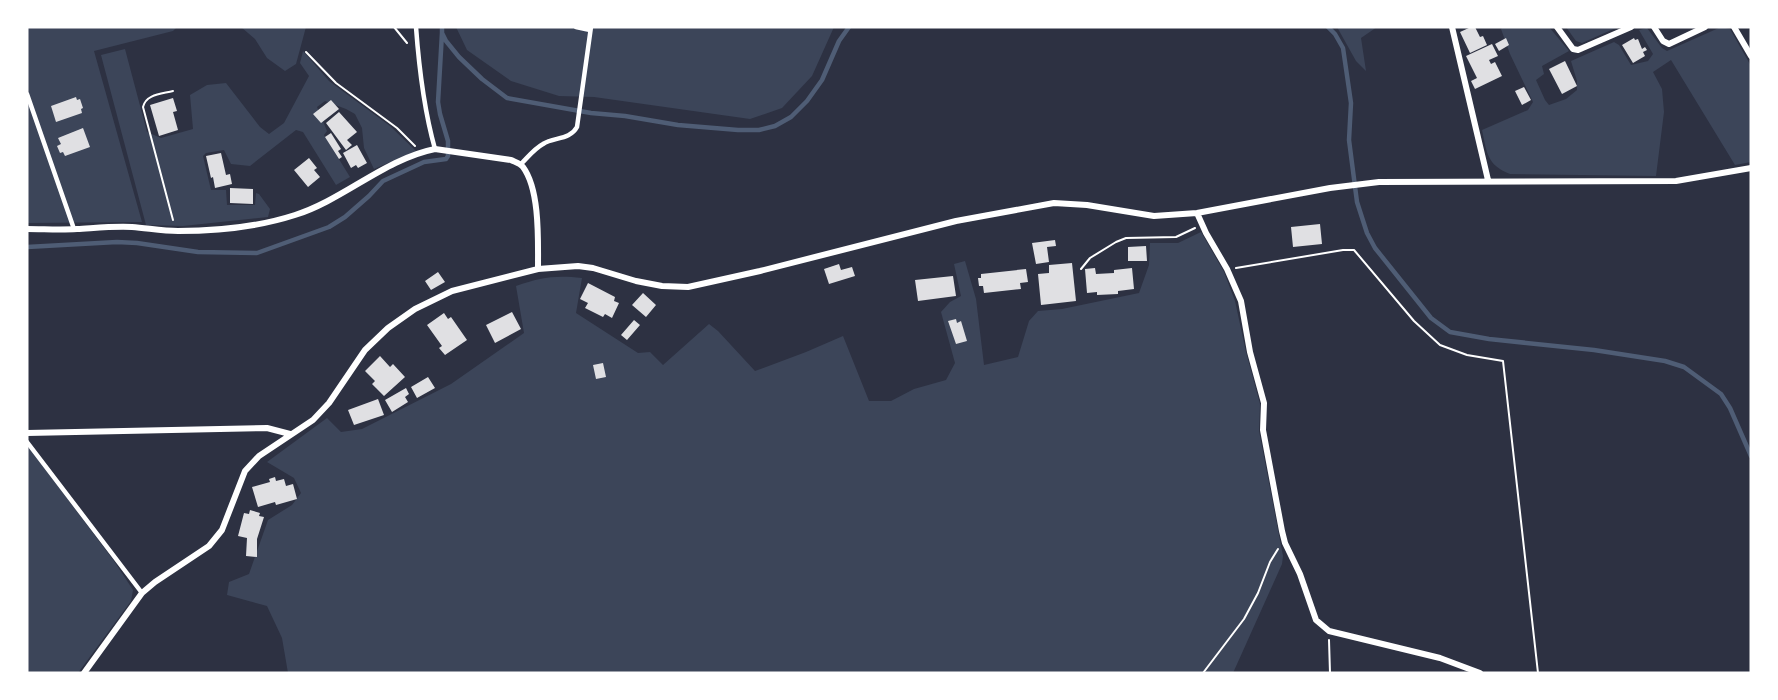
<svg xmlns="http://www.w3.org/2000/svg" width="1778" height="700" font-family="'PT Sans Narrow',sans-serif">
<rect width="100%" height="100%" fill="#2d3142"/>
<path fill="#3c4559" d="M27 27H177L173 31 94 51 142 222 27 223Z
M241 27H306L296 64 285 71 267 58 255 39Z
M456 27H834L812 76 782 108 750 119 594 97 559 96 511 81 467 50Z
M1337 27H1377L1361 38 1366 71 1356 61Z
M1503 27H1549L1569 51 1542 66 1544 74 1536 80 1545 100 1549 105 1566 99 1577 90V81L1571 61 1614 42 1619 45 1631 65 1648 61 1653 54 1639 30 1647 28 1662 48 1667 51 1721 27 1730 29 1751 66V162L1735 165 1671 60 1653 72 1662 89 1664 112 1656 176 1510 174C1487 165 1487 153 1482 130L1528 110 1533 102 1510 54 1501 29Z
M1566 27H1618L1582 43 1576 41Z
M125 49 147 132 161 138 193 129 190 95 207 85 226 83 260 127 269 134 284 123 309 76 300 63 303 51 329 81 390 126 416 151 374 169 364 148 362 128 355 114 346 109 325 101 317 107 327 131 324 135 350 177 336 185 303 132 296 130 250 166 231 164 224 150 206 153 203 156 211 190H226L227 205H255L256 193 259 194 270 209 268 217 183 226 146 225 101 55Z
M1201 232 1224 272 1235 301 1246 352 1260 404 1259 431 1283 556 1282 564 1233 673H288L282 638 267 606 227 595 229 582 249 574 268 520 292 505 301 493 294 478 267 462 327 418 341 432 362 429 451 384 524 333 516 286C541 277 556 275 582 278L576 313 638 353 650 352 663 365 709 324 718 331 755 371 806 352 843 336 869 401H891L914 389 946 380 955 363 941 312 950 302 961 296 954 264 965 261 976 299 984 365 1018 357 1029 321 1038 311 1062 309 1139 293 1149 265 1150 243H1178Z
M27 445 114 561 133 590 131 601 78 673H27Z"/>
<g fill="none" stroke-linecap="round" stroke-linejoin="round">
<path stroke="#4f5d75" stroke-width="4.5" d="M442 27V33L446 41 459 57 482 79 507 98 591 113 625 116 678 125 738 130H759L775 126 791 117 807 101 822 80 839 41 849 27
M1328 27 1335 34 1343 48 1351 103 1349 140 1357 202 1367 233 1375 248 1431 318 1450 332 1489 339 1594 350 1665 361 1684 367 1721 394 1730 408 1751 456
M27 247 117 242 137 243 198 252 257 253 329 227 345 217 369 196 383 181 424 162 446 159 448 156V141L440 114 438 102 442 33"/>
</g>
<path fill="#e0e0e3" d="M1471 27H1475L1480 37 1483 36 1487 45 1470 53 1460 32Z
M1506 38 1509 45 1499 51 1495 44Z
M1634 38 1635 40 1638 39 1642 49 1645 47 1647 50 1643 52 1645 56 1633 63 1622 45Z
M1492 44 1498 56 1489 60 1491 64 1495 62 1502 76 1475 89 1471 81 1477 78 1466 56Z
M1565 61 1577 86 1562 94 1549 69Z
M1524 87 1531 100 1522 105 1515 91Z
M76 97 77 100 80 99 83 108 81 109 82 113 56 122 51 106Z
M173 98 177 111 173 112 178 130 159 136 150 105Z
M331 100 339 109 321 123 313 114Z
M339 112 357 132 347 140 352 145 346 150 326 123Z
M83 128 90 147 65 156 63 152 60 153 57 146 61 144 58 138Z
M331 133 341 149 338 151 342 157 339 159 325 137Z
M357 145 367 163 358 168 356 165 351 168 343 153Z
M221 153 226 175 230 174 232 184 215 188 213 177 211 178 206 156Z
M309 158 317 168 314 170 320 177 308 187 294 170Z
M230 188 253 189V204L230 203Z
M1320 224 1322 244 1293 247 1291 227Z
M1055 240 1056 246 1047 247 1049 262 1036 264 1032 243Z
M1146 246 1147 261H1128V247Z
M1072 263 1076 301 1041 305 1038 274 1049 273V265Z
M839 264 841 270 852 267 855 276 829 284 824 269Z
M1095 268 1096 274 1114 273V270L1132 268 1134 289 1118 291V294L1097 295V292L1087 293 1085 269Z
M1026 269 1028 282 1020 283 1021 289 984 293 983 286H979L978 278H981V274Z
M438 272 445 282 431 290 425 281Z
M953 276 956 296 918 301 915 280Z
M588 283 615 297 614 301 619 303 612 318 605 314 603 317 585 308 588 303 580 299Z
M643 293 656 305 646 317 632 305Z
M512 312 521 329 495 343 486 325Z
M444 313 448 319 451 317 467 340 445 355 439 348 442 346 427 325Z
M956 319 957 323 961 321 967 341 956 344 948 321Z
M634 320 640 325 627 340 621 335Z
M380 356 390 367 393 364 405 377 384 396 372 384 375 381 365 371Z
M603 363 606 377 596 379 593 365Z
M428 377 435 388 417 398 411 387Z
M406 388 409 394 405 397 408 402 392 412 385 400Z
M378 399 384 415 354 425 348 410Z
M275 477 276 481 284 479 286 486 293 484 297 499 276 505 275 502 258 507 252 487 270 482 269 479Z
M250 510 260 513 259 516 264 517 257 539V557L246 556 247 538 238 536 244 513 249 514Z"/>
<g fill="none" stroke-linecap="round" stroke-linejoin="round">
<path stroke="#fff" stroke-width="2" d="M394 27 407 43
M306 52 336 83 397 128 415 146
M173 91C162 94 146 94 143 107L173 220
M1236 268 1343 250H1354L1414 321 1440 345 1467 355 1503 361 1538 673
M1081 269 1090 258 1116 242 1126 238 1176 237 1195 228
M1329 640 1330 673
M1203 673 1244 619 1258 593 1270 562 1278 549"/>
<path stroke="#fff" stroke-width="4.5" d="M416 27C419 68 424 110 435 149
M576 27 590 30
M27 94 74 229
M521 164C528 157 534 149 543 144 554 137 570 140 577 127L591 27
M27 442 142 593"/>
<path stroke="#fff" stroke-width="6" d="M1452 27 1488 180
M1557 27 1573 49 1578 50 1631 27
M1654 27 1663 41 1669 44 1705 27
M1734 27 1751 56
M1197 213 1206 233 1227 269 1241 301 1250 352 1264 403 1263 430 1282 531 1285 543 1300 574 1316 620 1329 631 1440 658 1480 673
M27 229C44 229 61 230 77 229 95 228 114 226 132 227 147 228 162 231 178 231 216 231 258 227 295 215 343 200 385 159 435 149L511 160C515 162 520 163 523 167 540 190 538 240 538 269
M27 433 267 428 290 434
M84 673 142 593 155 582 209 546 222 530 245 471 259 456 313 420 329 403 365 350 388 328 415 309 452 291 538 269 578 266 593 268 636 281 662 286 688 287 760 271 956 221 1054 203 1087 205 1154 216 1197 213 1330 188 1379 182 1676 181 1751 168"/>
</g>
<rect width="1778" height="700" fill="none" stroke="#ffffff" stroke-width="57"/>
</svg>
